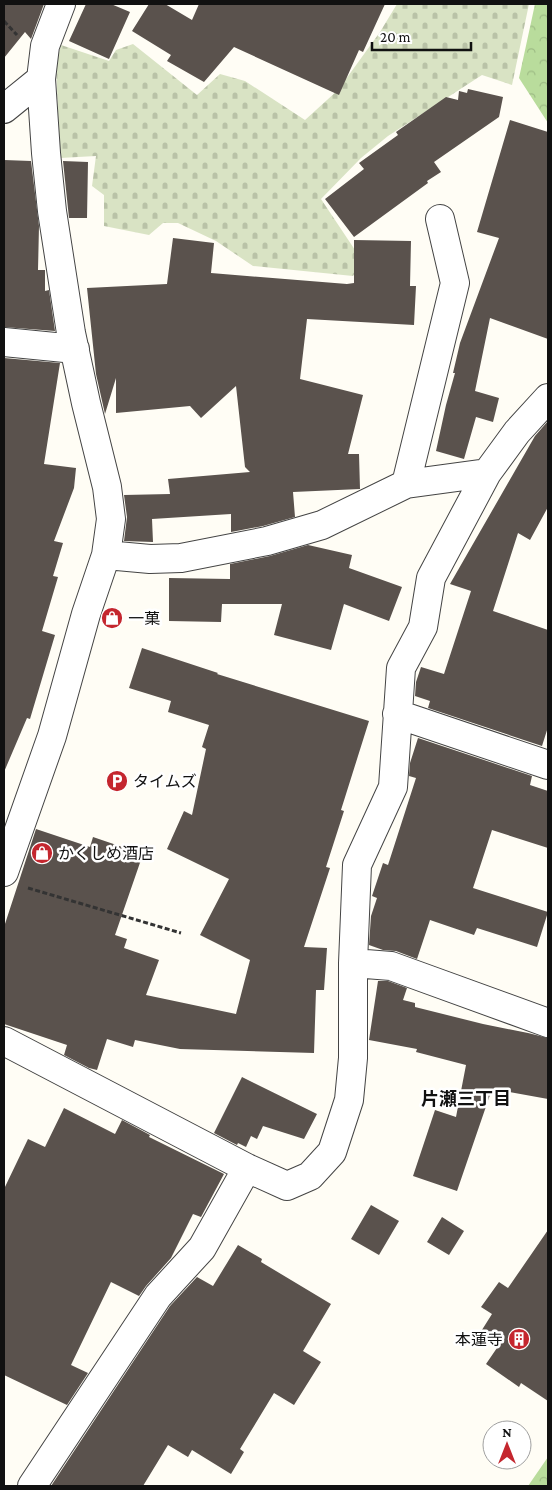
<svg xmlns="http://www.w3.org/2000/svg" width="552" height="1490" font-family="'Crimson Pro','Noto Sans JP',serif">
<defs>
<pattern id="forest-crowns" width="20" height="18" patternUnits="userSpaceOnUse" patternTransform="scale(1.25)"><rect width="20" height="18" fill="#b9dc9c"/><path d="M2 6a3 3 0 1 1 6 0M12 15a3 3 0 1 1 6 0" fill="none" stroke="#9ebc85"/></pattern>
<pattern id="cemetery-stones" width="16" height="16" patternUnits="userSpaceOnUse" patternTransform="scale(1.25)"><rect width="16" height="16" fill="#d9e3c4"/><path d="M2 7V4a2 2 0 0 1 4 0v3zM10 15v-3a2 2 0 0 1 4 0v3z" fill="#b9c2a7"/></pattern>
</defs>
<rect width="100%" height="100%" fill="#fffdf5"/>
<path fill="url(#forest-crowns)" d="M535 4H548V123L519 78Z
M548 1457V1486H528Z"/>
<path fill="url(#cemetery-stones)" d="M397 4H529L512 85 482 75 388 136 361 158 321 199 363 262 353 276 253 266 216 241 178 223H163L149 235 104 226V195L92 186 96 156 60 158 56 65 61 45 109 61 116 50 133 44 197 95 220 74 245 81 305 120 338 90 380 32Z"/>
<path fill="#5a524d" d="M4 4H44L31 39 25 32 4 58Z
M86 4H111L130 12 109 59 69 41Z
M149 4H165L192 20 199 4H385L363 52 359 50 339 95 234 47 204 82 167 61 171 55 132 31Z
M468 89 503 97 499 117 434 162 441 172 427 181 428 183 354 237 325 199 364 169 359 163 398 135 396 132 446 97 458 100 459 91 467 93Z
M510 120 548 132V339L490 318 475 391 499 398 493 422 476 417 464 459 436 451 446 405 455 373H453L460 343 499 238 477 232Z
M4 160 31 161 39 226 38 270H45V291L49 290 55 331 4 327Z
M63 161 88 162 87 218H69Z
M173 238 214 243 211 273 347 284 354 283V240L411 241 410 286H416L414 325 307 319 300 379 363 395 348 454H359L360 489 293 492 295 517 263 526 231 532V514L152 519 153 542 124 541 127 517 124 495 170 494 168 479 250 472 245 467 236 386 201 418 190 406 116 413V378L105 414 96 374 87 288 167 284Z
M4 358 60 363 44 464 76 468 74 488 54 541 63 543 53 576 58 577 42 631 55 635 30 719 27 718 4 772Z
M548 421V507L530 540 518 533 493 611 548 630V727L542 746 428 708 430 701 415 696 416 682 421 667 444 674 471 591 450 584 535 436Z
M308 545 352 555 349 568 402 587 389 621 344 604 331 650 274 635 282 604H222L221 622 169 621V578L230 579V564L270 556Z
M142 648 218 673 217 674 369 721 341 810 344 811 326 867 330 868 304 947 327 948 324 990H316L314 1053 180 1049 135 1040 133 1047 107 1039 97 1070 89 1068 64 1055 67 1045 4 1024V927L36 829 90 847 93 837 143 854 115 935 127 939 124 948 159 960 146 995 236 1014 250 960 200 935 229 879 167 849 184 811 192 815 206 749 202 747 209 725 168 712 171 701 129 688Z
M418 738 532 776 530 785 548 791V848L492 830 473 888 548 912 537 947 477 928 474 935 430 920 417 959 396 951 383 950 369 945 371 916 377 898 372 896 383 863 388 865 416 778 409 776 410 763Z
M378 981H388L407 988 403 1000 415 1003V1007L483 1024 528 1033 548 1038V1099L492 1089 457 1191 413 1176 435 1110 456 1117 466 1065 416 1052 417 1049 369 1040Z
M242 1077 317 1114 304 1139 263 1126 257 1139 251 1136 246 1147 238 1143 237 1145 214 1133Z
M64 1108 115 1134 122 1120 150 1135 149 1137 224 1174 201 1217 193 1214 171 1258 146 1286 139 1296 111 1282 71 1365 88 1373 67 1405 4 1375V1189L28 1139 45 1147Z
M371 1205 399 1221 379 1255 351 1239Z
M442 1217 464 1231 449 1255 427 1242Z
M548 1230V1401L521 1383 519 1387 486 1364 499 1345 480 1333 492 1314 481 1307 499 1282 508 1288Z
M238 1245 262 1259 261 1262 331 1304 303 1351 321 1362 294 1405 274 1393 240 1449 244 1452 231 1474 192 1450 188 1457 168 1445 143 1486H51L170 1306 197 1277 213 1286Z"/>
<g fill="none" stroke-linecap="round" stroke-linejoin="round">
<g stroke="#444" stroke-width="30">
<path id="minor" d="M4 109 41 79
M4 342 75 349
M406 484 455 283 440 219
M106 555 150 559 181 558 267 541 322 525 406 484 487 473
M397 714 548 765
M4 872 52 736 86 614 106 555 111 519 107 487 86 403 71 333 52 211 46 153 41 79 45 46 61 4
M353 963 391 966 548 1023
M4 1041 247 1168 287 1186 310 1176 332 1152 349 1100 353 1058V963L357 865 393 787 401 668 423 627 431 578 487 473 517 432 548 398
M32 1486 158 1296 202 1248 247 1168"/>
</g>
<path stroke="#333" stroke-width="3" stroke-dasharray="5 2.5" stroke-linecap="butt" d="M4 21 17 35
M28 888 181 933"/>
<use href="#minor" stroke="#fff" stroke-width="28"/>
</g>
<defs>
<g id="shop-disc" transform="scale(1.125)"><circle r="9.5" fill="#c4262e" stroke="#fff"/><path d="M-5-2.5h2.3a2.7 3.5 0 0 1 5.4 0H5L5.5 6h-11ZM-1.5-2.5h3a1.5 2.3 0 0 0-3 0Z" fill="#fff"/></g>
<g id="parking-disc" transform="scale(1.125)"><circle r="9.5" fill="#c4262e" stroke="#fff"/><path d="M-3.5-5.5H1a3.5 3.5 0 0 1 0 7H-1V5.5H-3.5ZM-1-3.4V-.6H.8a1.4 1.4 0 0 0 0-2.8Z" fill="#fff"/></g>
<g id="building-disc" transform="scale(1.125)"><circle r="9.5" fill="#c4262e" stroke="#fff"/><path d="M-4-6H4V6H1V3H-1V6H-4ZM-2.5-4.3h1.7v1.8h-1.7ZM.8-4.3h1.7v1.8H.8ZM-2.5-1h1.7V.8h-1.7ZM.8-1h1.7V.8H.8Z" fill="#fff"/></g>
</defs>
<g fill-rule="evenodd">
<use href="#shop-disc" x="112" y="618"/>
<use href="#parking-disc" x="117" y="781"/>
<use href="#shop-disc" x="42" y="853"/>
<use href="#building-disc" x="519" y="1339"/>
</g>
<g text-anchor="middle" stroke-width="5" stroke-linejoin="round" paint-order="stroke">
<g font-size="16" fill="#111" stroke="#fff" text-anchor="start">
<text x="128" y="624">一菓</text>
<text x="133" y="787">タイムズ</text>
<text x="58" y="859">かくしめ酒店</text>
<text x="503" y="1345" text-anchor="end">本蓮寺</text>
</g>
<g font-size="18" font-weight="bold" fill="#111" stroke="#fff">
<text x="466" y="1105">片瀬三丁目</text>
</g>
</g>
<rect width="552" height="1490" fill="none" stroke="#111111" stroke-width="10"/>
<g transform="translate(507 1445)"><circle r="24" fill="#ffffff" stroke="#a0a0a0"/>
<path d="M0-4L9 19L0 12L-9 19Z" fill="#c4262e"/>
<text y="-8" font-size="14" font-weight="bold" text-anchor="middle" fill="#111111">N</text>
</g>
<path d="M372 42v8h99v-8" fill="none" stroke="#111111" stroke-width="2.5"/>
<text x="380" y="42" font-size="15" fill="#111111" stroke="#ffffff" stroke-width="4" paint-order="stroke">20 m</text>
</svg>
